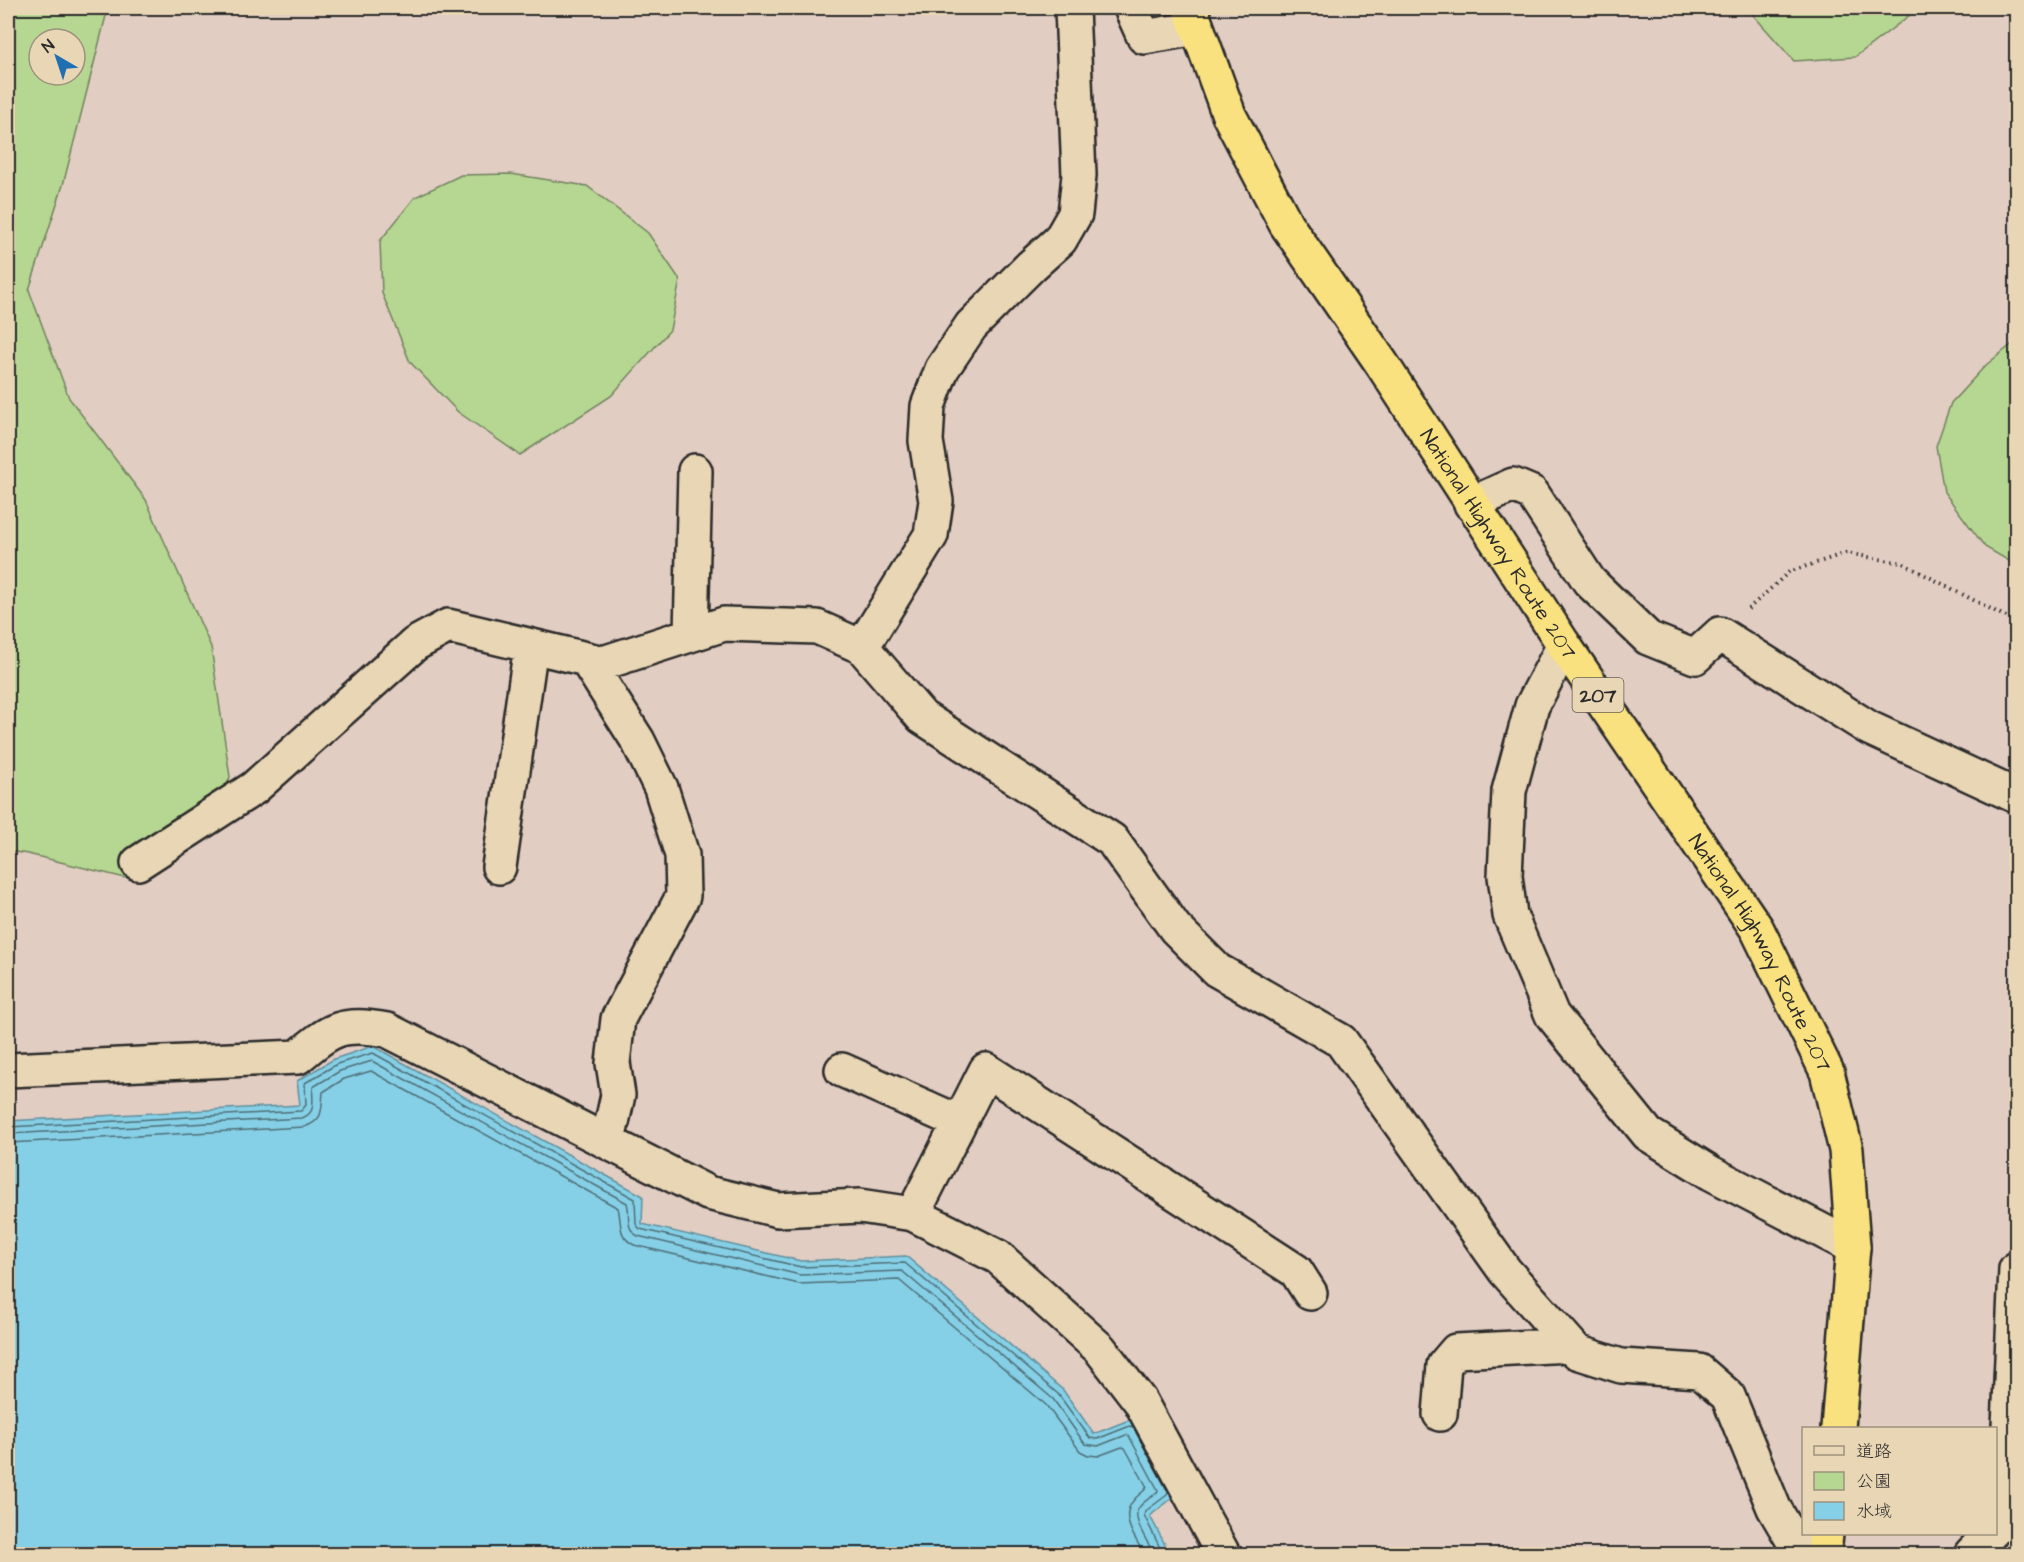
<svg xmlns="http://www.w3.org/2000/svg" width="2024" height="1562" font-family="'Architects Daughter','Klee One',sans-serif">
<rect width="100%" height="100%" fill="#e2cdc3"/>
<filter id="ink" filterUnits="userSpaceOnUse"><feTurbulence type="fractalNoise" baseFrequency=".0167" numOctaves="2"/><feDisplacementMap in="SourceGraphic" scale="12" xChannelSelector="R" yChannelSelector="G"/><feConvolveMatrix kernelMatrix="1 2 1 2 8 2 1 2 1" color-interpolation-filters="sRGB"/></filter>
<g filter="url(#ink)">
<path fill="#b6d791" stroke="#70815e" stroke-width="1.5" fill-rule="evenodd" d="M8 8H108L63 185 29 290 69 398 146 500 211 647 230 777 209 828 125 878 28 854 8 851ZM39 39H75V75H39Z
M1747 8H1919L1855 57 1794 61Z
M511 174 587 186 648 233 680 280 670 330 611 396 520 455 458 412 410 362 382 293 380 241 415 197 461 175Z
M2016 341V565L1985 547 1944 492 1936 446 1951 403 1986 365Z"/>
<path fill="#85d0e6" stroke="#618e9b" stroke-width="1.5" d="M373 1046 643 1196 642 1224 801 1261 906 1256 1063 1390 1094 1434 1134 1418 1176 1495 1150 1516 1170 1554H8V1121L300 1105 297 1081 334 1059Z"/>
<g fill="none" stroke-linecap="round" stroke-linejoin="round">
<path stroke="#4f6d76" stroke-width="1.5" d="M8 1127 301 1111 306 1105 305 1083 337 1064 373 1053 635 1199 636 1224 640 1229 801 1267 905 1263 1058 1394 1090 1438 1097 1439 1130 1426 1133 1427 1168 1492 1167 1495 1147 1510 1144 1515 1163 1554
M8 1134 302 1118C318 1112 311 1100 313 1087L340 1071 372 1061 627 1203C631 1216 624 1228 638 1236L800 1275 902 1271 1053 1399 1085 1444 1098 1446 1126 1435 1129 1436 1158 1490 1157 1493C1151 1497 1142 1502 1138 1509 1132 1520 1149 1544 1154 1554
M8 1143 304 1127C325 1120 321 1109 323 1092L344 1079 371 1071 618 1208C622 1223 617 1236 634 1245L799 1284 899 1280 1046 1405 1080 1451 1088 1455 1098 1456 1122 1447 1125 1448 1147 1487C1143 1493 1137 1495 1133 1501 1119 1518 1136 1539 1144 1554"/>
<g stroke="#2b2b2b" stroke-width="38">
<path id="minor" d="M1131 8 1144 37 1197 28
M1471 504 1513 485 1532 493 1589 581 1648 638 1695 657 1720 634 1869 728 2016 796
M691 634 695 471
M1564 645 1532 706 1509 791 1505 876 1510 915 1552 1015 1648 1134 1711 1173 1853 1247
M862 647 931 535 936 501 926 441 928 406 942 369 971 326 1031 266 1060 240 1075 214 1079 175 1072 8
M586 659 638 741 661 788 682 855 683 896 618 1019 613 1063 618 1095 608 1141
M138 863 254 788 415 644 448 626 603 663 724 624 817 627 862 647 922 717 1112 840 1175 928 1217 970 1341 1041 1505 1271 1577 1352 1621 1366 1699 1371 1728 1396 1774 1508 1801 1554
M499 867 531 646
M8 1070 298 1057C332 1028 342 1022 387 1030L708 1193 778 1210 860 1206 913 1214 986 1070 1296 1271 1310 1293
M842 1070 959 1122
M913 1214 998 1257 1100 1349 1140 1401 1223 1554
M1440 1414 1444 1365 1456 1351 1570 1345
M1996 1527 2005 1515 2016 1269
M1971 1554 1990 1534"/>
</g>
<g stroke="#2b2b2b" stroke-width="38">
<g id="highway">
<path id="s1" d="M1190 8 1229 115 1286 224 1382 364 1564 645 1757 929 1827 1072 1846 1150 1853 1247 1838 1428"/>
<path d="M1824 1554 1826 1534"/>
</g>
</g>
<path stroke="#2b2b2b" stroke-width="4" stroke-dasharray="1.5 4.5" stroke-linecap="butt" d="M1748 609 1789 572 1846 553 1902 563 2016 622"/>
<use href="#minor" stroke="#e8d6b4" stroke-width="33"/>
<use href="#highway" stroke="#fae180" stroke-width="33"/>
</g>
</g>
<g text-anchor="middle" stroke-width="4.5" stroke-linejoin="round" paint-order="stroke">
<rect fill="#e8d6b4" stroke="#645e54" stroke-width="1.5" x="1572.5" y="678" width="51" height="34" rx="4.5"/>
<g font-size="20" font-weight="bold" fill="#2b2b2b">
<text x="1598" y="702">207</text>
</g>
<g font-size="21" fill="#2b2b2b" stroke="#e8d6b4">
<text dy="7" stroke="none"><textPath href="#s1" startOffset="621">National Highway Route 207</textPath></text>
<text dy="7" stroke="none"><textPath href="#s1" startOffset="1107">National Highway Route 207</textPath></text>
</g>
</g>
<rect width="2024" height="1562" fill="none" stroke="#e8d6b4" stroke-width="30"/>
<rect x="15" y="15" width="1994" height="1532" fill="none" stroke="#2b2b2b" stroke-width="2" filter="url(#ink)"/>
<rect x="1802" y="1427" width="195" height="108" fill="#e8d6b4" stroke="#9c927d" stroke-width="1.5"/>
<rect x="1814" y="1446" width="30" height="9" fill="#e8d6b4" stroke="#9c927d" stroke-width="1.5"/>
<text x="1856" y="1457" font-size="18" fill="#2b2b2b">道路</text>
<rect x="1814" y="1472" width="30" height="18" fill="#b6d791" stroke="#9c927d" stroke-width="1.5"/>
<text x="1856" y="1487" font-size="18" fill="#2b2b2b">公園</text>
<rect x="1814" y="1502" width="30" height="18" fill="#85d0e6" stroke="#9c927d" stroke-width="1.5"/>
<text x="1856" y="1517" font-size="18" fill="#2b2b2b">水域</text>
<g transform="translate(57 57) rotate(321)"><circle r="28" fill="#e8d6b4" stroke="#9c927d" stroke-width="1.5"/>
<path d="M0-4.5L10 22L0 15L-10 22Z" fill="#1f6fb2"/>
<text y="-9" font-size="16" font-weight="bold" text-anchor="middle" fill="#2b2b2b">N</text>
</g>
</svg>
